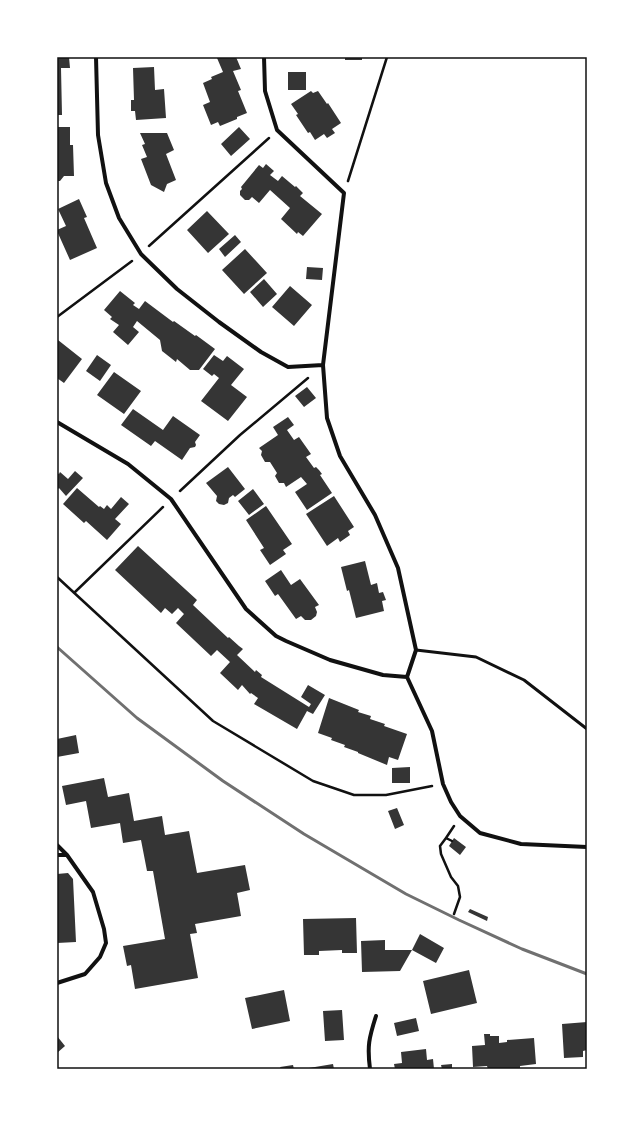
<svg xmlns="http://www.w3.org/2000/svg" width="644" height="1126" font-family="'Source Serif 4',serif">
<rect width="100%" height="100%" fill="#fff"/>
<path fill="#353535" d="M57 57H69L70 68H61L62 115H57Z
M220 57H236L241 69 233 71 241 90 238 91 247 113 237 117V119L220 126 218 122 211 125 203 105 210 102 203 83 212 79 211 77 223 72 217 58Z
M345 57H362V60H345Z
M154 67 155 90 164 89 166 118 136 120 135 111H131V100H134L133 68Z
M288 72H306V90H288Z
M311 91 313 93 318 91 327 104 328 103 341 123 332 129 335 133 327 138 324 134 315 140 310 132 308 133 296 115 298 114 291 104Z
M57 127H70V145H73L74 176H64L60 181H57Z
M239 127 250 139 231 156 221 144Z
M140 133H167L174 150 166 154 176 180 167 184 164 192 151 185 141 159 147 157 142 145 145 144Z
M266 164 274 171 270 175 278 181 282 176 295 187 296 186 303 193 300 196 322 214 303 236 298 232 297 234 281 219 290 208 270 190 259 203 252 197 249 200H245L240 195V191L242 189 241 187 259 165 263 168Z
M79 199 87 217 84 218 97 248 70 260 57 231V230L66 226 58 209Z
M207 211 229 234 208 253 187 230Z
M235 235 241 242 225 257 219 249Z
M245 249 267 273 244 294 222 270Z
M307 267 323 268 322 280 306 279Z
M264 279 277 294 263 307 250 292Z
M290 286 312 305 294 326 272 307Z
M120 291 135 303 133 305 139 309 145 301 173 322 174 321 195 336 196 335 215 349 199 370H190L177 359 176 362 162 351 160 340 137 321 133 327 139 332 128 345 113 332 119 325 110 319 112 317 104 310Z
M58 340 82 359 64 383 57 378Z
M97 355 111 365 100 381 86 371Z
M214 355 223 361 227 356 244 369 231 385 247 397 228 421 201 401 219 378 214 374 212 376 203 369Z
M114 372 141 391 124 414 97 395Z
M307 387 316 398 304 407 295 396Z
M133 409 163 430 173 416 200 435 195 442 196 445 195 447 190 448 182 460 155 441 151 446 121 425Z
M288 417 294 425 287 430 294 440 299 437 311 454 306 457 314 468 316 467 319 470 322 474 320 475 332 493 307 510 295 492 307 484 301 477 286 487 284 483H279L275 476 277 473 270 462H265L261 455 262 451 259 448 278 435 273 427Z
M228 467 245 489 235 497 233 495 229 498 228 503 224 505 219 504 216 501 217 496 206 483Z
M75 471 83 478 66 496 59 488 57 490V473L59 474 60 472 68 479Z
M77 488 99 507 100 506 104 509 107 505 111 509 121 497 129 504 115 519 121 524 107 540 86 521 84 523 63 504Z
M253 489 264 504 249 515 238 501Z
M334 496 354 527 348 531 350 535 340 542 338 538 327 546 306 514Z
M266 506 292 544 283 550 286 554 270 565 260 550 264 548 246 520Z
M138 546 197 600 193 605 228 638 229 637 239 646 243 649 237 655 255 672 256 670 262 675 261 677 309 707 311 704 301 697 308 685 325 695 313 714 307 711 297 729 254 704 258 698 251 693 250 694 242 685 238 690 220 673 230 662 217 650 211 656 176 623 184 614 178 608 172 614 165 608 161 613 115 570Z
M365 561 371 585 377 583 379 593 383 592 386 600 382 601 384 611 356 618 349 590 347 591 341 567Z
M281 570 291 585 300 579 319 605 315 607 317 612 316 616 311 620H305L301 616 296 619 278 594 275 596 265 581Z
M329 698 359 710 358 712 371 716 370 719 385 724 384 726 407 734 398 760 389 757 387 765 358 753V752L344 747 345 745 331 740 332 738 318 733Z
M76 735 79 753 57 757V739Z
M410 767V783H392V768Z
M104 778 108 797 129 793 134 821 162 816 165 835 189 831 197 873 245 865 250 890 237 893 241 916 195 924 197 933 190 934 198 978 135 989 131 965 127 966 123 946 165 939 153 871H147L141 840 123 843 120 823 91 828 86 801 66 805 62 786Z
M397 808 404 825 395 829 388 811Z
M454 838 466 847 460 855 449 846Z
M68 873 73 879 76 942 57 943V874Z
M470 909 488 917 487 921 468 912Z
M356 918 357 953H342V950L319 951V955H304L303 919Z
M420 934 444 948 436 963 412 950Z
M385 940V950H412L400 971 362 972 361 941Z
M469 970 477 1003 431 1014 423 981Z
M284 990 290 1021 252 1029 245 998Z
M342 1010 344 1040 325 1041 323 1011Z
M416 1018 419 1031 397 1036 394 1023Z
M587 1022V1050L583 1051V1057L564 1058 562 1024Z
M484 1034H490V1036H499V1043L507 1042V1040L534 1038 536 1064 520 1066V1069H488L487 1066 473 1067 472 1046 485 1045Z
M57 1036 65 1046 57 1053Z
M426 1049 427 1060 433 1059 434 1069H395L394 1064 402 1063 401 1052Z
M333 1064 334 1069H309V1068Z
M452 1064V1069H442L441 1065Z
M293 1065 294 1069H281L280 1067Z"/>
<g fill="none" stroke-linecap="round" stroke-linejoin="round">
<path stroke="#111" stroke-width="2.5" d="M348 181 387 57
M149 246 269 138
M57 317 132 261
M180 491 240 435 308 378
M57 577 213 721 313 781 354 795H386L432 786
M74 593 163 507
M446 838 440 846 441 854 451 877 458 886 460 897 454 914
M452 841 446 838 454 826"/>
<path stroke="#111" stroke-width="3" d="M416 650 476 657 524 680 587 729"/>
<path stroke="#111" stroke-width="4" d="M96 57 98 135 106 183 119 218 141 254 177 289 219 322 261 352 288 367 323 365
M264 57 265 91 277 130 344 193 323 365 327 418 340 456 375 515 398 568 416 650 407 677
M57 422 128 464 171 499 246 609 276 636 286 641 330 660 383 675 407 677
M407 677 432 731 443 784 451 802 460 816 480 833 521 844 587 847
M57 845 67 855 93 892 104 929 106 943 100 957 85 974 57 983
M57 855H67
M370 1069C367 1046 369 1038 376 1016"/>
<path stroke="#707070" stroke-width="3" d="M57 647 137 718 223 781 304 834 406 894 459 920 522 949 587 974"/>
</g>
<rect width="644" height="1126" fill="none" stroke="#ffffff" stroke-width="116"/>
<rect x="58" y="58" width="528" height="1010" fill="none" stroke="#111" stroke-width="1.5"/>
</svg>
